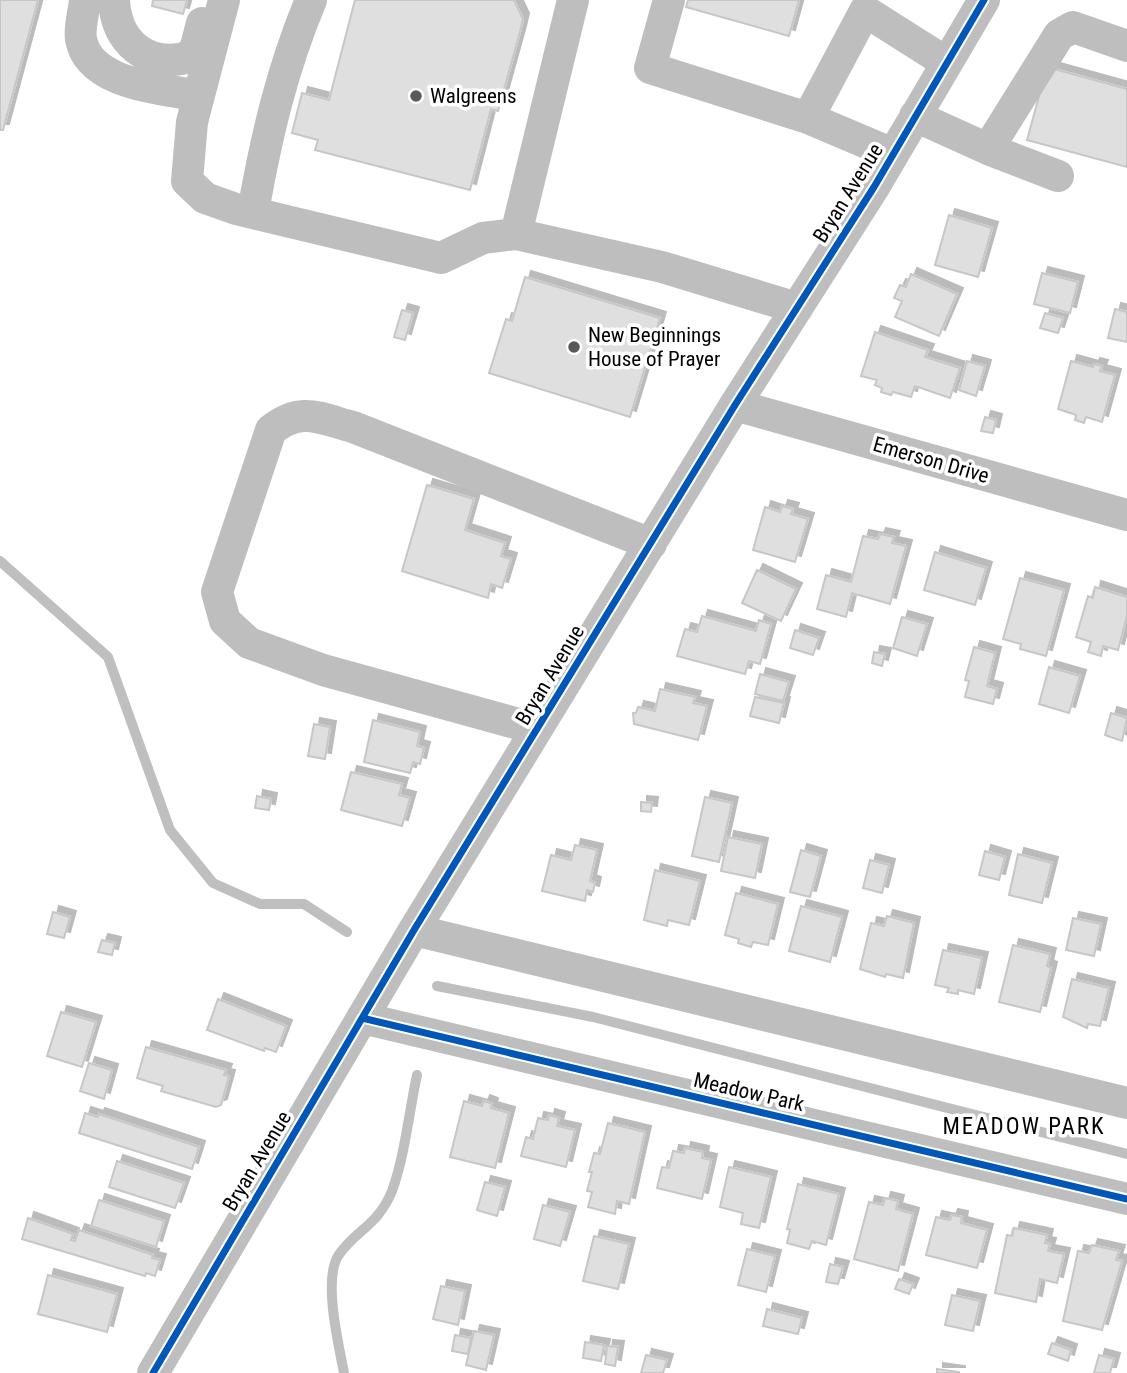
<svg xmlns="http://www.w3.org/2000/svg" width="1127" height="1373" font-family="'Roboto Condensed',sans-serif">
<defs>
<filter id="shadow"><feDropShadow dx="6" dy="-6" stdDeviation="0" flood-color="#0004"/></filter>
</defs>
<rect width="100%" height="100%" fill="#fff"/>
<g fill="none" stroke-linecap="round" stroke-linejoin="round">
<path stroke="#bfbfbf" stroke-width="10" d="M0 561 108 657 170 830 213 883 260 904H304L347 932
M437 986 593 1017 1127 1154
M344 1373C339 1346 323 1281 338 1256 354 1231 378 1226 392 1191 405 1155 409 1112 417 1075"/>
</g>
<path fill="#dfdfdf" stroke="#c7c7c7" stroke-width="2" filter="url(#shadow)" d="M0 0H38L3 130H0Z
M153 0H187L183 14 152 6Z
M355 0H514L523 19 520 32 498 111 491 109 470 190 315 150 318 140 292 133 302 93 329 100Z
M688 0H799L789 36 686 7Z
M1047 67 1127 89V167L1027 140Z
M949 215 992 228 978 277 935 265Z
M1042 273 1078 282 1070 313 1034 304Z
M911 274 957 294 939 336 895 317 902 301 894 298 900 285 906 287Z
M525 277 660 318 630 417 489 373 506 319 512 321Z
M1115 309 1127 312V342L1108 338Z
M402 310 413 313 405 340 394 337Z
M1045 313 1063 318 1058 333 1040 328Z
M875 332 928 350 925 357 960 368 950 398 915 386 911 397 893 392 891 395 881 392 882 388 875 385 877 380 861 376Z
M967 361 985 366 976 396 959 390Z
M1071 361 1093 367 1094 364 1102 366 1100 371 1115 375 1102 422 1086 417 1084 423 1075 420 1076 415 1058 409Z
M985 417 996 420 993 433 981 431Z
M427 485 474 499 465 530 505 543 501 556 511 559 502 588 491 584 488 598 402 571Z
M782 506 793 509 791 514 808 519 795 562 753 550 765 507 780 512Z
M880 534 894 537 892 543 906 546 890 604 852 593 846 617 817 609 826 575 851 582 863 536 878 539Z
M935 552 986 568 975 605 924 590Z
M757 570 796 589 781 621 742 603Z
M1020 578 1064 590 1046 656 1020 649 1021 644 1003 639Z
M1095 587 1127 597V616L1118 650 1103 646 1101 656 1088 652 1091 642 1076 637 1088 596 1093 598Z
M702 616 756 631 759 620 771 624 760 664 749 661 745 674 677 656 685 629 697 632Z
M902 617 927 624 917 656 893 648Z
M795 630 819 638 813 655 790 648Z
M974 647 995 653 987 686 997 689 993 704 965 697 969 681 965 680Z
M874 652 885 654 882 666 872 663Z
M1049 667 1080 676 1069 713 1039 704Z
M760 674 789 682 783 701 755 694Z
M660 689 695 697 693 703 707 706 698 740 634 724 633 713H636L638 707 655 711Z
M755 697 784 703 779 723 750 716Z
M1111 713 1127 718 1122 741 1105 735Z
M373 720 420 732 417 746 424 748 420 764 413 762 410 773 364 762Z
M314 724 330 727 325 759 308 756Z
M351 772 402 784 399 795 410 798 402 826 341 810Z
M257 796 271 799 269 810 255 808Z
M705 797 732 803 719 862 692 856Z
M641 802 652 803 651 812 641 811Z
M728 837 762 844 755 878 721 871Z
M575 845 597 850 590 881 595 883 593 892 587 890 585 901 542 891 551 855 571 860Z
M801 850 821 856 810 897 790 892Z
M985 851 1005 857 999 880 979 875Z
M1018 854 1052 863 1042 903 1009 895Z
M870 860 889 865 882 893 863 888Z
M655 870 700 881 689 925 668 920 667 926 644 920Z
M736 893 778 904 768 945 753 942 751 947 738 943 739 939 725 935Z
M801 906 842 917 830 962 789 951Z
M53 912 70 917 64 938 47 934Z
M887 916 914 923 903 978 886 974 885 977 860 969 871 923 884 926Z
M1073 918 1101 924 1094 956 1066 950Z
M102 940 115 943 112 955 98 952Z
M1013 945 1050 954 1047 966 1051 968 1040 1012 999 1002Z
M943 950 982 958 974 994 958 990V994L947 992 949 988 935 985Z
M1072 979 1109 988 1100 1026 1088 1024 1087 1028 1063 1017Z
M218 999 286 1026 276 1052 265 1048 264 1051 207 1030Z
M61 1012 96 1022 82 1067 47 1056Z
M146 1047 226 1070 224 1075 229 1076 221 1105 216 1107 161 1091 163 1086 137 1078Z
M89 1063 112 1070 104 1099 80 1091Z
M464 1101 482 1106 484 1101 492 1104 491 1108 509 1113 495 1168 450 1157Z
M85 1113 98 1117 99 1114 199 1147 192 1169 79 1133Z
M549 1115 559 1118 557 1126 575 1130 566 1167 521 1156 526 1137 533 1139 538 1118 548 1120Z
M608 1123 645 1132 629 1204 617 1201 615 1214 588 1207 592 1192 587 1191 592 1172H589L594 1153 600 1154Z
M685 1148 703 1152 702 1158 711 1160 702 1199 657 1188 662 1167 669 1168 673 1151 684 1153Z
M117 1161 184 1183 175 1208 109 1187Z
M729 1167 771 1177 759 1228 741 1224 743 1213 720 1207Z
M485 1182 505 1187 497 1216 477 1210Z
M798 1184 839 1194 826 1245 812 1241 809 1249 787 1243 790 1230 787 1229Z
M885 1198 898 1201 896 1209 913 1214 898 1271 854 1259 869 1202 883 1205Z
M99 1200 164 1221 156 1247 91 1226Z
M543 1205 570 1212 560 1246 534 1239Z
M952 1215 962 1217 961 1223 987 1230 977 1268 926 1255 936 1217 950 1220Z
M28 1218 73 1234 71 1240 75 1241 79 1230 153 1255 152 1258 160 1260 155 1276 146 1273 145 1276 22 1239Z
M1014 1228 1047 1235 1045 1243 1050 1244 1048 1251 1064 1254 1057 1283 1040 1279 1036 1302 995 1293 1007 1235 1012 1236Z
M594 1236 629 1244 618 1289 583 1281Z
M1092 1245 1119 1251 1116 1260 1122 1261 1102 1330 1063 1321 1078 1251 1089 1253Z
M747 1249 775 1256 766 1292 738 1285Z
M830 1264 843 1267 838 1284 826 1282Z
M48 1275 117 1294 107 1332 38 1314Z
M899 1279 913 1284 909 1294 895 1289Z
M441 1286 465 1291 458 1325 433 1319Z
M952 1295 980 1301 973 1331 945 1325Z
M767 1309 802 1318 798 1334 763 1326Z
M474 1331 494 1335 486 1370 466 1365Z
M455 1335 471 1338 468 1354 452 1351Z
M585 1342 604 1345 601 1361 583 1358Z
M1052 1343 1071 1350 1068 1361 1048 1354Z
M607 1346 618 1347 615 1366 605 1364Z
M646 1355 667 1360 663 1373H641Z
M1099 1355 1114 1359 1110 1373H1094Z
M937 1369 959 1372V1373H937Z"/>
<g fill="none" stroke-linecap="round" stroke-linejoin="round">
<path stroke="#bebebe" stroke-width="32" d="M85 0C84 12 79 27 81 39 89 85 162 88 198 96
M114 0C116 41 145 67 186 58L195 50 202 23
M224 0 192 122 187 181 205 198 236 209 441 258 483 238 516 234 662 267 797 308
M669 0 650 68 808 118
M915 116 988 149 1059 35 1073 27 1127 46
M988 149 1058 176
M893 154 808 118 865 11 947 63
M253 212C266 138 282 69 311 0
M516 234 573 0
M735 405 1127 515
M537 729 323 670 249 643 225 621 217 592 271 430C301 406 319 418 353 427L651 544
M414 930 1127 1103
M362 1018 1127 1199
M153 1373 414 930 735 405 874 187 984 0"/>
<g stroke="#fff" stroke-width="11">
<path id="cycleway" d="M362 1018 1127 1199
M153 1373 414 930 735 405 874 187 984 0"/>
</g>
<use href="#cycleway" stroke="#0057b8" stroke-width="7"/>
</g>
<g fill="#595959" stroke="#fff" stroke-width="2.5">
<circle cx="416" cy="96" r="7"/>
<circle cx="574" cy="347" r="7"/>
</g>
<g text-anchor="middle" stroke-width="7" stroke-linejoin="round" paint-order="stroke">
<g font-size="21" fill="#000" stroke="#fff" text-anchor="start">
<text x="430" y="103">Walgreens</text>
<text x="588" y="342">New Beginnings<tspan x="588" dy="24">House of Prayer</tspan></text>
</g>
<g font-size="21" fill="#000" stroke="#fff">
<text transform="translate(848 193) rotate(-58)" y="7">Bryan Avenue</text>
<text transform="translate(931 460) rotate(16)" y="7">Emerson Drive</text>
<text transform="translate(550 675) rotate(-59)" y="7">Bryan Avenue</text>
<text transform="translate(749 1092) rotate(13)" y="7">Meadow Park</text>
<text transform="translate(257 1161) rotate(-59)" y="7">Bryan Avenue</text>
</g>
<g font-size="23" letter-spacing="2" fill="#000" stroke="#fff">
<text x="1024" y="1134">MEADOW PARK</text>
</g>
</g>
</svg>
